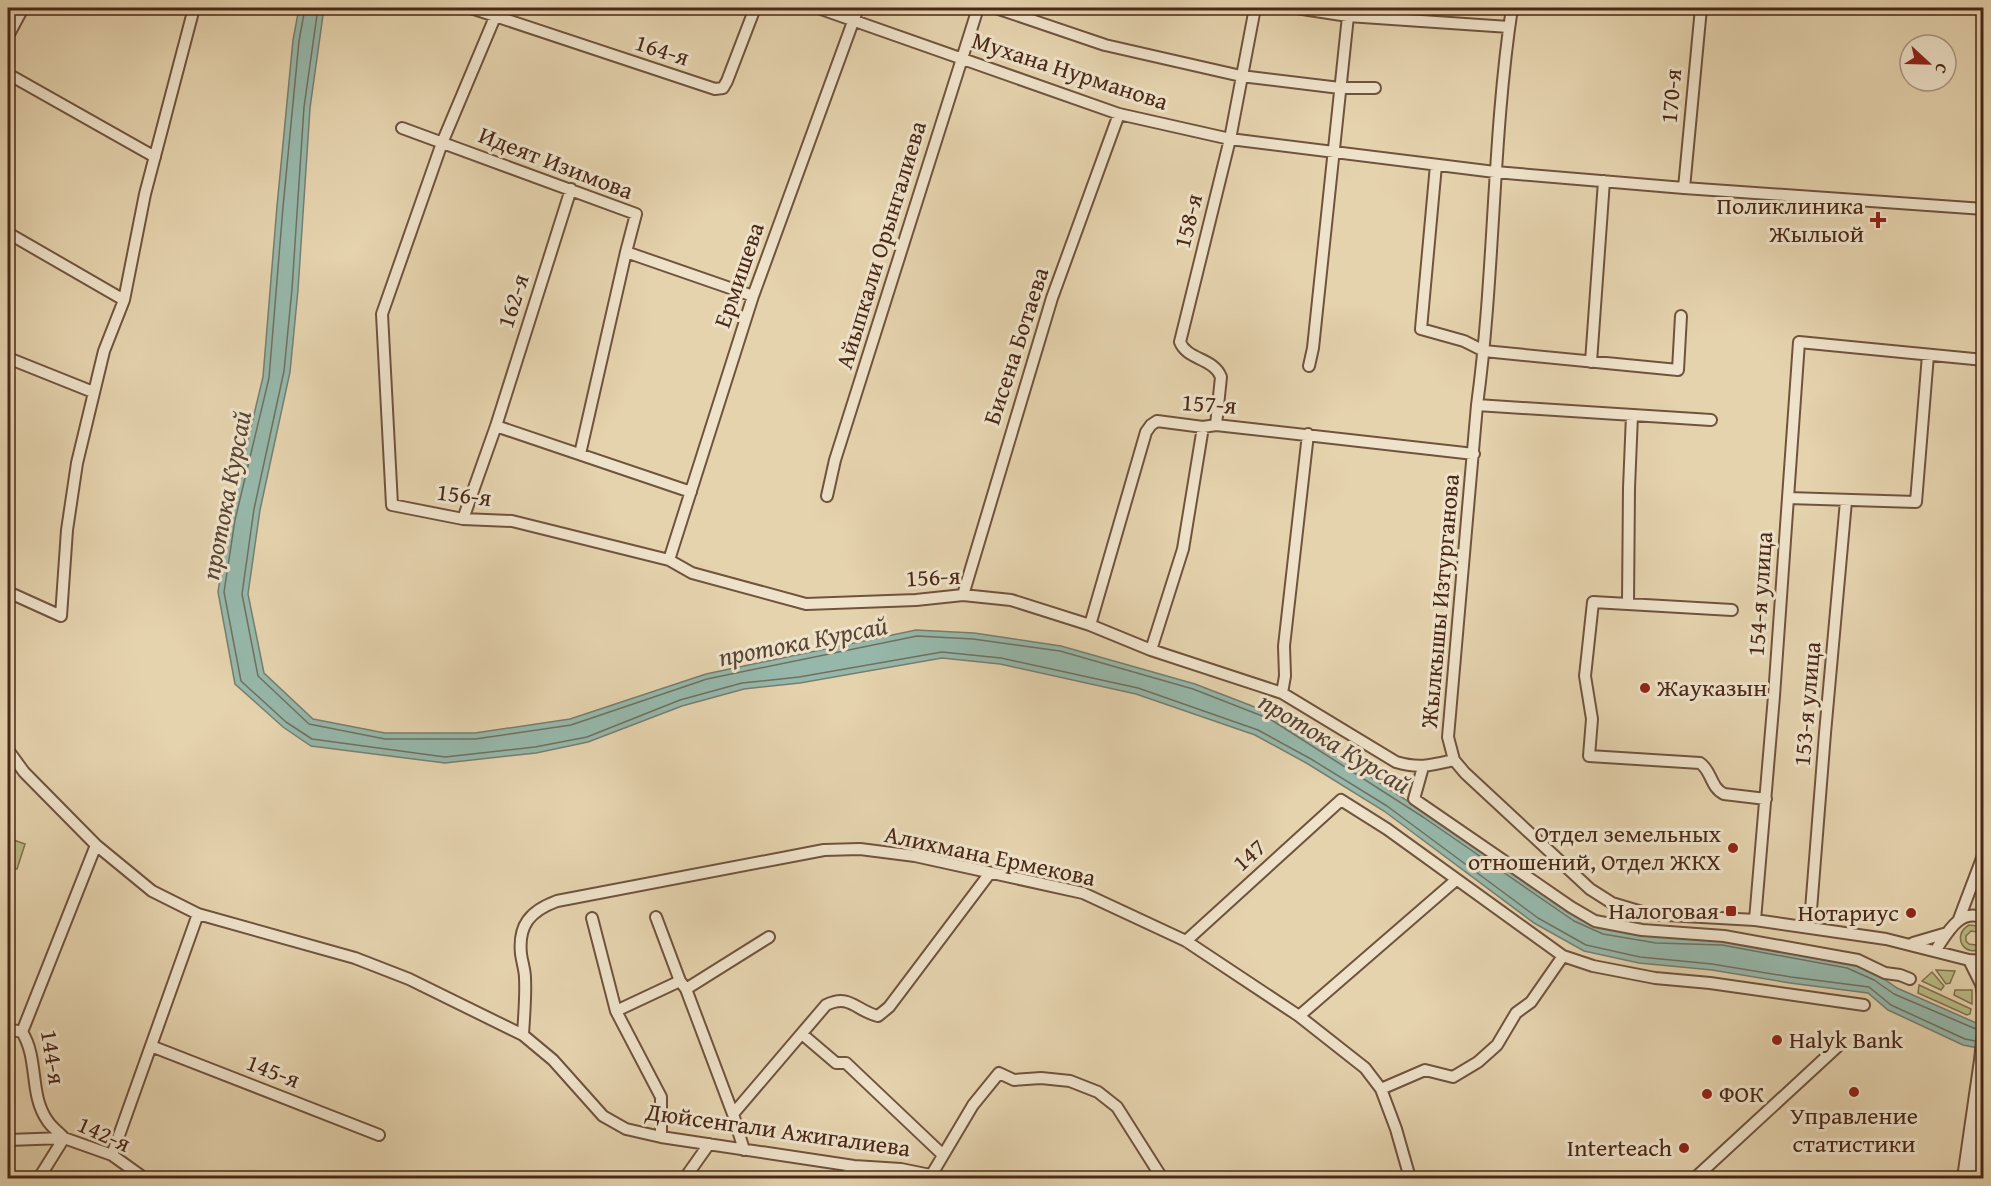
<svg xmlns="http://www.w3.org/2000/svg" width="1991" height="1186" font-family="'Gentium Book Plus',serif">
<rect width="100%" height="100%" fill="#e5d3ae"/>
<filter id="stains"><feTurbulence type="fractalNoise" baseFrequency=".00333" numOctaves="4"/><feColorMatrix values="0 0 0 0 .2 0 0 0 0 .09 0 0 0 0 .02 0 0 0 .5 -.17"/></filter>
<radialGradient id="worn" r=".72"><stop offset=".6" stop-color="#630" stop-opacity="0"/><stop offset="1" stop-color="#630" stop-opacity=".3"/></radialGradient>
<path fill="#babb86" stroke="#82724e" stroke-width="1.5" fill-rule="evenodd" d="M8 838 25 844 17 869 8 866Z
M1969 925 1978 926 1983 930V947C1966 960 1950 936 1969 925ZM1971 931 1977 932C1981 936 1981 941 1976 945L1969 944 1966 941V936Z
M1936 970 1955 971 1950 983 1946 984Z
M1932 972 1944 986 1941 990 1922 981Z
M1919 985 1971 1009 1970 1014 1967 1015 1918 993Z
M1955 990H1972V1004L1954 995Z"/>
<path fill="#96b8ab" stroke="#777e70" stroke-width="1.5" d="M299 8H324L310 108 298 290 290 372 260 510 248 594 264 673 313 719 385 733H475L570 719 706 674 916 630 974 633 1061 646 1195 684 1273 714 1604 928 1657 937 1723 939 1849 962 1877 974 1897 988 1974 1022 1983 1024V1049L1963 1045 1888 1010 1868 993 1790 983 1712 970 1639 963 1584 951 1534 923 1384 811 1308 764 1255 735 1136 694 1000 664 942 658 800 683 744 689 682 706 588 742 536 753 445 763 311 746 283 727 235 684 218 592 229 519 263 377 277 206 293 40Z"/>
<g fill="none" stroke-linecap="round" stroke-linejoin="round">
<path stroke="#707061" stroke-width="1.5" d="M305 8 299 41 283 207 269 378 235 520 224 592 241 681 286 722 312 739 445 757 535 747 587 737 680 700 742 683 799 677 942 652 1001 658 1138 688 1258 730 1311 759 1387 806 1538 918 1586 945 1640 957 1712 964 1791 977 1869 987 1891 1005 1965 1039 1975 1041
M318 8 304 107 292 289 284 371 254 509 242 594 258 676 309 724 385 739H475L571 725 707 679 917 636 973 639 1060 651 1193 689 1270 719 1423 817 1574 921 1603 934 1656 943 1722 945 1847 968 1874 980 1894 994 1976 1029"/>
<g stroke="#70533d" stroke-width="14">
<path id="minor" d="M471 8 715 89 723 88 727 81 755 8
M818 8 1119 114 1230 139 1495 172 1684 188 1984 209
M996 8 1105 45 1241 76 1340 88H1375
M1296 8 1348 16 1509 27
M1512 8C1492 139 1495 273 1477 405L1448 737 1454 760 1465 773 1590 889 1612 903 1649 914 1755 920 1886 939 1969 960 1984 961
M495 17 442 143 382 314 392 505 463 519 512 521 669 560 692 573 806 604 916 600 963 595 1011 600 1090 625 1151 650 1282 693 1396 762C1419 769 1432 765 1454 760
M8 36 23 8
M8 74 155 157
M402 128 636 214 626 252 753 296
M1436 165 1421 329 1464 341 1484 351 1678 370 1681 316
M1684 188 1701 8
M8 233 124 300
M8 358 93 392
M1591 362 1604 181
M1309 366 1313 348 1348 16
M1477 405 1711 420
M1216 425 1221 377C1214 358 1187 360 1180 342L1230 139 1255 8
M496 426 691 492
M580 454 626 252
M827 496 835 460 978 8
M1788 498 1916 502 1928 355
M463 519 496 426 571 189
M669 560 753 296 858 8
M8 592 61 616 67 530 77 463 104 351 124 300 145 194 194 8
M963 595 1052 298 1119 114
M1628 603 1629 488 1632 415
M1732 610 1593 602 1585 676 1592 719 1589 756 1700 763C1712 771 1710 787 1724 794L1766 799
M1090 625 1146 432 1151 425 1157 421 1203 427 1216 425 1474 454
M1151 650 1183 549 1203 427
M1282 693 1285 676 1284 646 1308 434
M8 750 24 772 96 845 152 891 198 914 355 958 409 979 523 1035 553 1060 603 1116 626 1129 661 1137 854 1166 901 1169 945 1178
M1423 767 1414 799 1571 907 1595 921 1642 930 1724 936 1858 960 1885 973 1900 975 1910 979
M1811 910 1825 733 1846 501
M656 917 680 981 686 989 733 1114 744 1150
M592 918 616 1011 661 1097V1137
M1959 919 1984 853
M1755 920 1774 696 1799 342 1984 360
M1186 941 1341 800 1387 829 1563 956 1593 966 1655 978 1710 983 1864 1005
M1913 943 1947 933
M1935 951C1947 934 1959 907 1984 918
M1969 960 1981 984 1984 998
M686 989 769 937
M616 1011 680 981
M1299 1016 1456 880
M8 1029 22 1032
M802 1034 836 1063H846L943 1155
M523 1035C524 1016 526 997 525 978 525 970 522 962 521 954 518 925 530 911 557 901L824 850 860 849 915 856 1083 893 1186 941 1299 1016 1365 1068 1381 1089 1396 1129 1410 1178
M151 1046 379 1135
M1381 1089 1425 1070 1453 1077 1478 1062 1497 1045 1516 1013 1531 1002 1563 956
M733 1114 826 1005C850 993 856 1011 878 1016L889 1007 990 873
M8 1140 64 1138 112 1155 144 1178
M112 1155 198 914
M932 1174 973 1105 999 1073 1014 1080 1041 1078 1070 1081 1098 1092 1117 1107 1162 1178
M39 1178 64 1138C59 1132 51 1127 47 1120 29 1094 39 1059 22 1032L96 845
M685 1178 709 1144
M844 1178 854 1166
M1695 1178 1837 1047
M1963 1178 1980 1060 1984 1021
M1973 1178 1981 1084"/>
</g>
<use href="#minor" stroke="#eee2ca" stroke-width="10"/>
</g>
<g fill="#8f2418" stroke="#eee2ca" stroke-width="2">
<path d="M1875 211h6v6h6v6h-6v6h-6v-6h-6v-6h6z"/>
<circle cx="1645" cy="688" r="6"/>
<circle cx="1733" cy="848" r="6"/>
<rect x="1725" y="905" width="12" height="12" rx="3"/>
<circle cx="1911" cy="913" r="6"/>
<circle cx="1777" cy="1040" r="6"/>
<circle cx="1854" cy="1092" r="6"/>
<circle cx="1707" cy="1094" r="6"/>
<circle cx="1684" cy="1148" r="6"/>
</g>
<g text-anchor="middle" stroke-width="6" stroke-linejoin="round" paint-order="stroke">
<g font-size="24" fill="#492817" stroke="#eee2ca">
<text transform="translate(662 50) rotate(18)" y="8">164-я</text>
<text transform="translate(1070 71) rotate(18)" y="8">Мухана Нурманова</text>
<text transform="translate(1671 96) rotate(-85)" y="8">170-я</text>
<text transform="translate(556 163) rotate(21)" y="8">Идеят Изимова</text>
<text transform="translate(1188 221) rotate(-76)" y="8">158-я</text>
<text transform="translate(881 245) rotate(-73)" y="8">Айыпкали Орынгалиева</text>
<text transform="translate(739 275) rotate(-71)" y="8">Ермишева</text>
<text transform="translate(513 301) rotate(-72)" y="8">162-я</text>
<text transform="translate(1016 346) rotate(-72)" y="8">Бисена Ботаева</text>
<text transform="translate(1209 404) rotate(4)" y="8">157-я</text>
<text transform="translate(464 495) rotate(7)" y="8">156-я</text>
<text transform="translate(933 577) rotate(-3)" y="8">156-я</text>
<text transform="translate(1760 594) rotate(-86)" y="8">154-я улица</text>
<text transform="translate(1440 601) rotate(-85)" y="8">Жылкышы Изтурганова</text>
<text transform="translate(1807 704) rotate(-85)" y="8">153-я улица</text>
<text transform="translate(1249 855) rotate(-42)" y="8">147</text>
<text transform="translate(990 856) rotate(12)" y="8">Алихмана Ермекова</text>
<text transform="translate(53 1057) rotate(81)" y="8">144-я</text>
<text transform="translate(273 1071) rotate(21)" y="8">145-я</text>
<text transform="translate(778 1130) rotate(8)" y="8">Дюйсенгали Ажигалиева</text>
<text transform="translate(104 1134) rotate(24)" y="8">142-я</text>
</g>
<g font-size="24" fill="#492817" stroke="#eee2ca" text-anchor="end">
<text x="1864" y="214">Поликлиника<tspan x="1864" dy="28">Жылыой</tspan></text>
<text x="1657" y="696" text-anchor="start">Жауказын</text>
<text x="1721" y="842">Отдел земельных<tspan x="1721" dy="28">отношений, Отдел ЖКХ</tspan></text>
<text x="1719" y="919">Налоговая</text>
<text x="1899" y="921">Нотариус</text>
<text x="1789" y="1048" text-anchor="start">Halyk Bank</text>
<text x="1719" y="1102" text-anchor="start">ФОК</text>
<text x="1854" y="1124" text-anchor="middle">Управление<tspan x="1854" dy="28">статистики</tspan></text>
<text x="1672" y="1156">Interteach</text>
</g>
<g font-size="26" font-style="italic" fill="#584535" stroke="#eee2ca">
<text transform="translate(226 495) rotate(-79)" y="9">протока Курсай</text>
<text transform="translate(803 641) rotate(-11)" y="9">протока Курсай</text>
<text transform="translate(1335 743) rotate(31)" y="9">протока Курсай</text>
</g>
</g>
<rect width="1991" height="1186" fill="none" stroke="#e5d3ae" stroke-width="30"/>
<rect x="9" y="9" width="1973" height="1168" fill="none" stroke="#492817" stroke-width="3"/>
<rect x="15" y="15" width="1961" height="1156" fill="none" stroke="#492817" stroke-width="1.5"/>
<g transform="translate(1928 63) rotate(112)"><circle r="28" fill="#eee2ca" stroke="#ac9882" stroke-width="1.5"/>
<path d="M0-4.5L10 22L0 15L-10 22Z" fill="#8f2418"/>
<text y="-9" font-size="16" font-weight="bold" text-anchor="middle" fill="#492817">С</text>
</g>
<rect width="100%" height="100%" filter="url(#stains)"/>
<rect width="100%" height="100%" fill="url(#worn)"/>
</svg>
